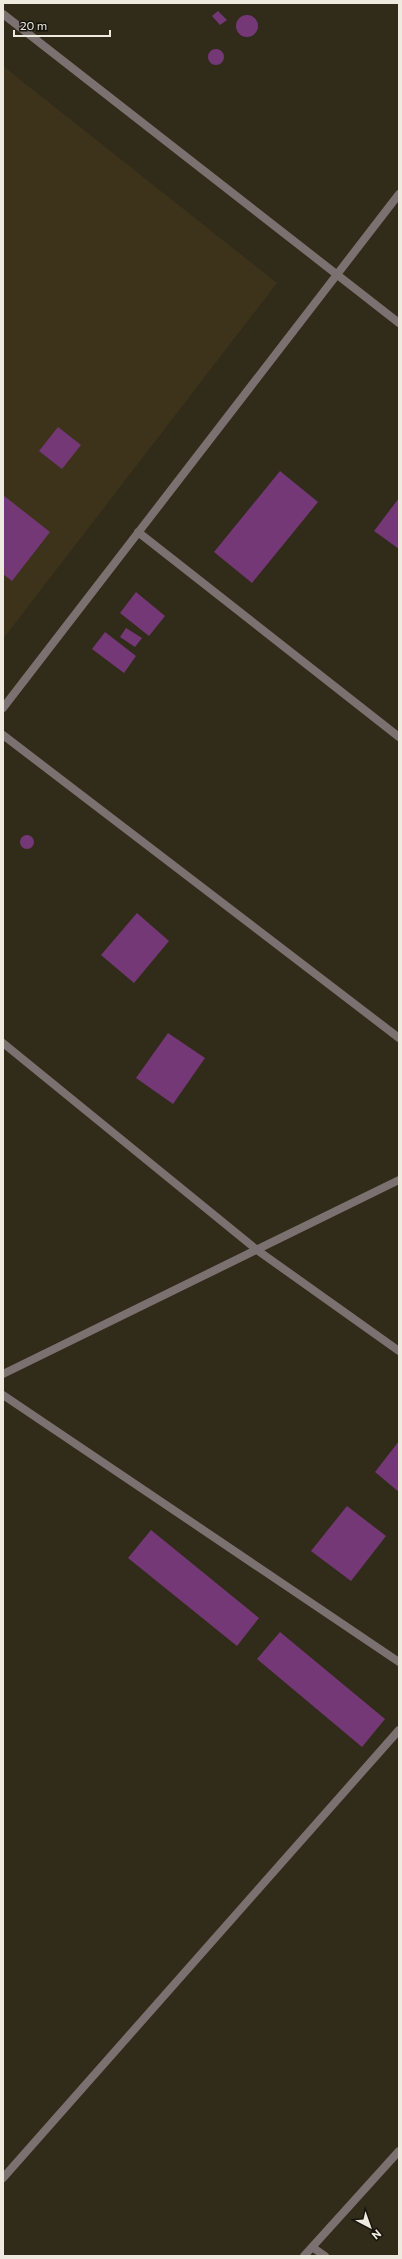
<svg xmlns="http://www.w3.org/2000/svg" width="402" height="2259" font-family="Commissioner,sans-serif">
<rect width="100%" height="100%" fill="#312b19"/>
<path fill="#3c331a" d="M3 66 277 283 3 639Z"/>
<path fill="#753877" d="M218 11 227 20 220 25 212 16Z
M236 26a11 11 0 1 1 22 0a11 11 0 1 1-22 0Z
M208 57a8 8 0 1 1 16 0a8 8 0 1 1-16 0Z
M58 427 81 445 62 469 39 451Z
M280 471 318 502 252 583 214 552Z
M3 495 50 532 12 581 3 574Z
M399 498V549L374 531Z
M136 592 165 616 149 636 120 613Z
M126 628 142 638 135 647 120 637Z
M105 632 136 656 124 673 92 649Z
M20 842a7 7 0 1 1 14 0a7 7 0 1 1-14 0Z
M137 913 169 941 134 983 101 955Z
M168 1033 205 1058 173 1104 136 1078Z
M399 1441V1492L375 1472Z
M347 1506 386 1536 351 1581 311 1551Z
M151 1530 259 1618 237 1646 128 1558Z
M280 1632 385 1719 362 1747 257 1659Z"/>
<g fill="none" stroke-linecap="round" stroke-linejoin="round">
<path stroke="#7c7171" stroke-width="8" d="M3 14 399 323
M138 532 399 737
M3 708 399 194
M3 735 399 1038
M3 1043 257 1250 399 1351
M3 1374 399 1180
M3 1395 399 1662
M3 2178 399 1730
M312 2247 325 2256
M304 2256 399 2151"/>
</g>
<rect width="402" height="2259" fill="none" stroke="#eeeadf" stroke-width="8"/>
<g transform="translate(370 2227) rotate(139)" stroke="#16140c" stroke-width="3" paint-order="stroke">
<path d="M0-3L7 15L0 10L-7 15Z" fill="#eeeadf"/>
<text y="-6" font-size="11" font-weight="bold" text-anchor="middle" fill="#eeeadf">N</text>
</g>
<path d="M14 30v6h96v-6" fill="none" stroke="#eeeadf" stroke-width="2"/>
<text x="20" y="30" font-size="12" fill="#eeeadf" stroke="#16140c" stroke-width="3" paint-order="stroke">20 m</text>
</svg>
